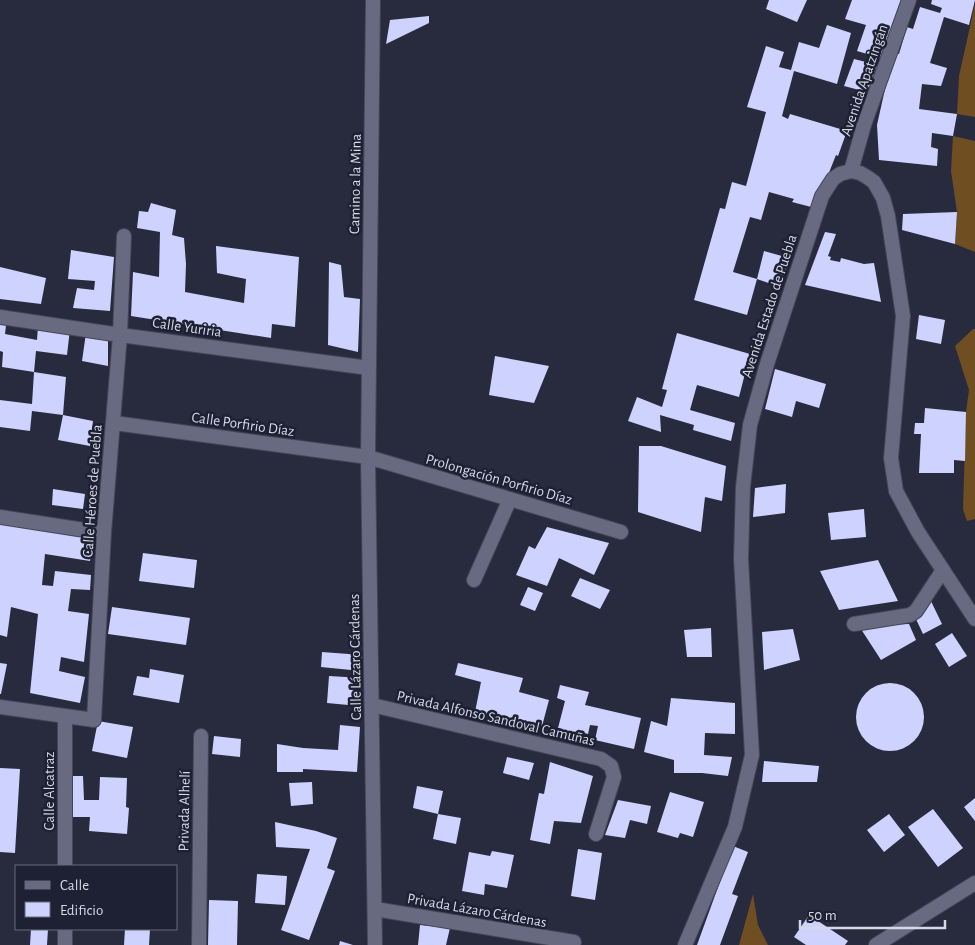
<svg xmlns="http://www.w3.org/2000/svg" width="975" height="945" font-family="'Alegreya Sans',sans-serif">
<rect width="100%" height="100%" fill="#282a3e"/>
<path fill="#6f4e21" d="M975 4V117L957 114 959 76Z
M953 136 975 141V252L955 244 957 212 951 171Z
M973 329H975V519L967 521 963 509 966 412 969 390 955 346Z
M753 894 758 925 768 945H739Z"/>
<path fill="#cdd3fe" d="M769 0H807L797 22 766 9Z
M852 0H901L881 58 857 51 866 25 845 19Z
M932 0H975L969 25 944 17 930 63 947 68 941 86 922 84 919 109 957 114 953 136 932 133 931 147 938 149 937 166 879 160 877 125 887 80 896 53 899 54 907 27 913 29 920 7 940 13 942 8 931 4Z
M429 16V23L386 44 390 20Z
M827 25 851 33 837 84 794 71 782 116 788 119 790 114 847 131 838 156 836 155 815 208 792 202 794 199 769 192 761 220 750 217 733 272 757 279 747 315 694 300 720 208 725 209 732 182 746 186 766 112 747 107 766 46 784 52 779 67 791 70 799 42 819 48Z
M854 59 878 65 867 92 844 86Z
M151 203 176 210 172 235 184 238 186 264 185 292 244 303 246 279 217 273 216 246 299 257 295 327 272 324 271 338 131 316 133 272 159 277 160 232 137 228 139 211 148 212Z
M957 212 955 244 902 230 903 214Z
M825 232 836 234 828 256 831 257 830 260 840 262 841 258 864 264 874 263 881 302 805 285Z
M71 250 114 257 110 311 73 308 77 288 94 290 95 281 68 279Z
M764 251 789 258 780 287 757 279Z
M329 262 341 265 344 297 360 299 358 352 328 345Z
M0 267 46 278 41 304 0 299Z
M919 315 945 320 941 344 916 339Z
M0 324 6 325 5 334 37 340 38 326 70 329 67 355 36 351 34 372 66 377 63 415 32 411 30 431 0 427V400L32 404 34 372 2 367 3 352 0 351Z
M86 333 108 336V366L82 361Z
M677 333 750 354 739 397 697 385 690 410 735 423 731 441 693 430 694 425 660 415 661 432 628 421 637 397 662 407 667 390 662 389Z
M495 356 549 366 534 403 489 395Z
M775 369 826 384 819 408 796 401 792 417 765 409Z
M925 408 966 412 965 461 954 460V473H919L921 434H914L915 423H924Z
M63 415 93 421 90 446 58 440Z
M639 446H661L726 466 722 501 705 497 701 532 638 512Z
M786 484 785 513 753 517 755 488Z
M53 489 85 494 83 509 52 505Z
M864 509 866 537 831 540 828 513Z
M0 521 94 535 90 561 45 554 42 585 53 586 55 571 91 575 90 590 71 589 68 611 89 614 84 662 61 657 59 671 85 677 80 703 30 693 38 614 11 607 7 637 0 635Z
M547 527 609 543 594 575 559 558 547 586 516 575 529 546 535 549Z
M143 553 197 560 194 588 139 581Z
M878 560 898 601 839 610 820 571Z
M580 578 610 590 600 609 571 596Z
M528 587 543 593 535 611 520 605Z
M929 597 942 624 923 634 915 617Z
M112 607 190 618 186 645 108 634Z
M909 624 916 640 881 660 859 626Z
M711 628 712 657H687L684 630Z
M793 629 800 660 764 670 762 632Z
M952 633 967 656 949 667 935 644Z
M322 652 362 655 361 671 321 667Z
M0 663 7 664 1 694H0Z
M458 663 523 678 519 692 549 700 541 730 490 715V720L474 717 481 682 455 675Z
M150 669 184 675 179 703 133 695 137 676 149 678Z
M329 676 362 678 359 706 327 703Z
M856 717a34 34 0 1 1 68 0a34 34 0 1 1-68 0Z
M560 685 589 692 585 705 641 718 634 749 595 740 598 726 590 725 588 734 577 731 575 738 557 732 565 701 557 698Z
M671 698 735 703V734L705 733 704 755 732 757 728 776 702 773H674V760L644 752 651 721 667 726Z
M98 721 133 727 127 758 92 751Z
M340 725 360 727 357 772 303 769V772H277V744L303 748 338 750Z
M214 736 241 739 240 757 212 754Z
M507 757 534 763 529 780 503 773Z
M764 761 819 766 817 782H762Z
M550 762 593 776 581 823 554 821 550 844 530 840 539 793 544 794Z
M0 768 20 769 15 853 0 852Z
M71 776H83L84 800H99L100 777 127 778 126 807 129 808 127 834 89 831 90 817H71Z
M312 782 313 804 291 806 289 783Z
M417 786 443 791 438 814 413 808Z
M670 792 704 802 693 837 680 833 678 838 657 832Z
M975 798V821L964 807Z
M618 800 651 806 647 824 630 820 625 838 605 835Z
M933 809 963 848 938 867 908 827Z
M438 814 461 818 456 844 433 839Z
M889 814 905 835 884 852 867 830Z
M275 822 316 831 337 838 327 868 335 871 309 940 281 930 310 849 276 847Z
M733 846 748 852 732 894 738 896 720 945H697Z
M578 849 602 853 595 900 571 896Z
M492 851 514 855 507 888 485 884 484 895 462 891 469 852 490 856Z
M257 874 287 876 285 905 255 903Z
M209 900 238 901 237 945H208Z
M809 915 848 941 845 945H806L794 937Z
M420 925 450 928 446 945H418Z
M31 929H48L47 945H30Z
M125 929H150L149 945H124Z
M340 941 353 945H339Z"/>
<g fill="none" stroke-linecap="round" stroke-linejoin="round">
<g stroke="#444556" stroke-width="16">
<path id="minor" d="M373 0 368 457 375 945
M851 171 864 125 909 0
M0 317 120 335 369 368
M114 423 368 457 621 532
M0 517 104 533
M474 580 510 499
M854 624 910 615 916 611 943 570
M372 705 601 759 611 766 614 777 596 834
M0 707 94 720 104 533 120 335 124 236
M65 866V717
M375 909 574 942
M65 945V929
M199 945 201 736
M876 945 975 883"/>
</g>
<g stroke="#444556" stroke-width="16">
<path id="tertiary" d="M685 945 735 827 752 755 741 559 743 487 750 425 767 364 822 196 833 179 840 174 851 171 860 173 867 177 874 182 883 198 888 216 903 316 891 458 896 491 918 532 975 619"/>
</g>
<use href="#minor" stroke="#676a81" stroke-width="14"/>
<use href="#tertiary" stroke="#676a81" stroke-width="14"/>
</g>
<g text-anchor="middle" stroke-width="5" stroke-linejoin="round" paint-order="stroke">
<g font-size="15" fill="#d6d8e5" stroke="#1e2033">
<text transform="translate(864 80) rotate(-71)" y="5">Avenida Apatzingán</text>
<text transform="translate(355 184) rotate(-89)" y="5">Camino a la Mina</text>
<text transform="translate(769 306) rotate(-72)" y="5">Avenida Estado de Puebla</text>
<text transform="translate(187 327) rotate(8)" y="5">Calle Yuriria</text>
<text transform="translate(243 424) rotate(8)" y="5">Calle Porfirio Díaz</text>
<text transform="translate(499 479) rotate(16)" y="5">Prolongación Porfirio Díaz</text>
<text transform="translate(92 491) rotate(-86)" y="5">Calle Héroes de Puebla</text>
<text transform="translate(355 657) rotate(-91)" y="5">Calle Lázaro Cárdenas</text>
<text transform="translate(496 718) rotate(13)" y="5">Privada Alfonso Sandoval Camuñas</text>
<text transform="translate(49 791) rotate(-90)" y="5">Calle Alcatraz</text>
<text transform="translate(184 811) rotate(-89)" y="5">Privada Alhelí</text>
<text transform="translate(477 910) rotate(10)" y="5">Privada Lázaro Cárdenas</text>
</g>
</g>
<rect x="15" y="865" width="162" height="65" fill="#1e2033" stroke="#686a7a"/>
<rect x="25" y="881" width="25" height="8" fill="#676a81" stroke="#686a7a"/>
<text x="60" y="890" font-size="15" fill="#d6d8e5">Calle</text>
<rect x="25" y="902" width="25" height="15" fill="#cdd3fe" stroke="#686a7a"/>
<text x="60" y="915" font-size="15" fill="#d6d8e5">Edificio</text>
<path d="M800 920v8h145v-8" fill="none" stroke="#d6d8e5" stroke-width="2.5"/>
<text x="808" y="920" font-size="15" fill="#d6d8e5" stroke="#1e2033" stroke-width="4" paint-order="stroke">50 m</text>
</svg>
